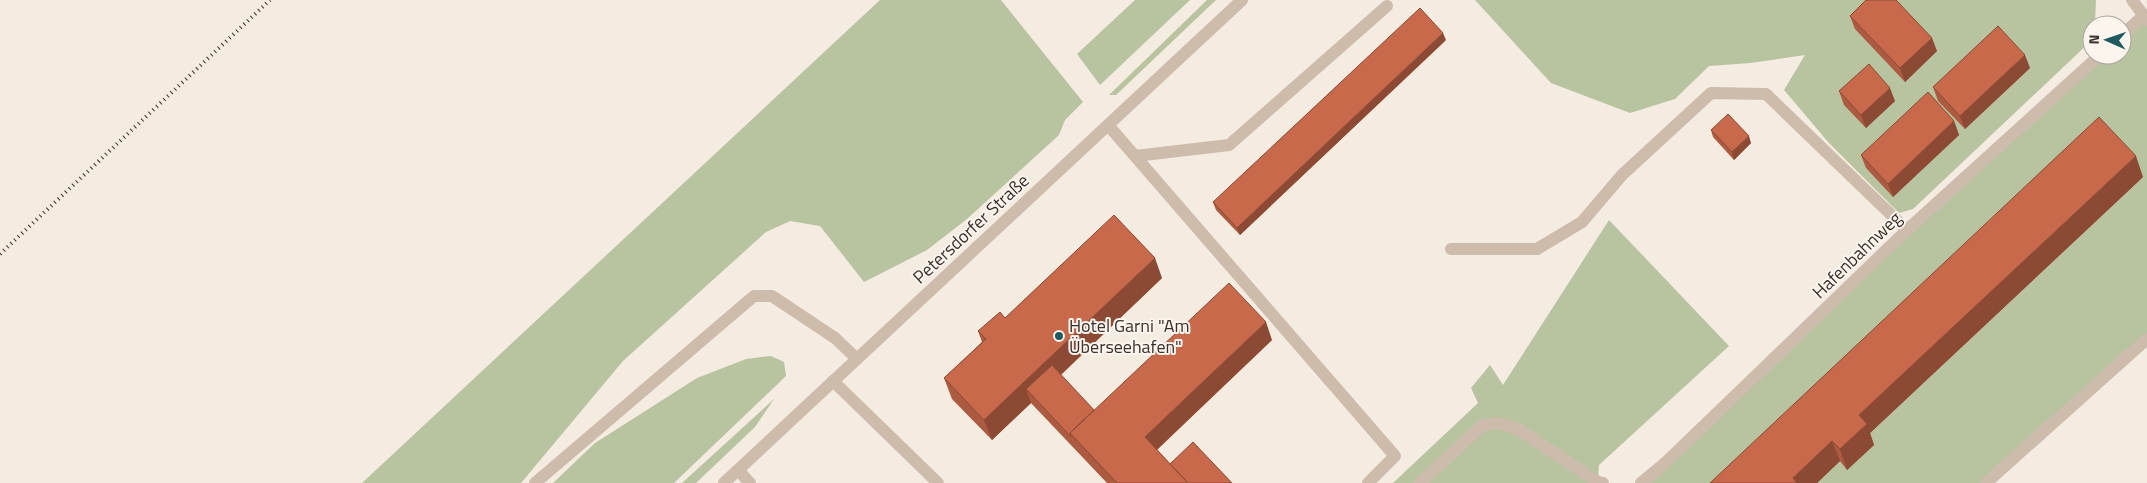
<svg xmlns="http://www.w3.org/2000/svg" width="2147" height="483" font-family="'Titillium Web',sans-serif">
<rect width="100%" height="100%" fill="#f4ebe1"/>
<path fill="#b8c4a0" d="M880 0H1001L1083 102 1065 120 1059 135 967 219 927 250 864 282 820 226 790 221 766 232 623 361 521 483H362Z
M1135 0H1190L1100 85 1077 54Z
M1207 0H1216L1116 95H1109Z
M1475 0H2096L2095 25H2092V40L1913 209 1899 213 1829 143 1784 90 1805 55 1751 63 1709 66 1675 99 1630 113 1551 83Z
M2147 20V339L1986 483H1641L2100 55H2122V35Z
M1609 220 1729 346 1599 465 1598 481 1603 483H1393L1478 403 1471 388 1490 365 1503 385Z
M771 356 784 362 786 376 674 483H553L595 443 697 378 746 359Z
M774 399 755 427 696 483H682Z"/>
<g fill="none" stroke-linecap="round" stroke-linejoin="round">
<path stroke="#cdbbac" stroke-width="12" d="M1108 125 1395 456 1368 483
M1135 156 1229 145 1387 6
M1451 249H1537L1582 222 1622 175 1711 93 1766 94 1907 230
M833 381 938 483
M535 483 754 296H772L835 338 857 359"/>
<path stroke="#cdbbac" stroke-width="12" d="M2132 0 2147 20
M2122 35 2143 16
M738 470 750 483
M724 483 1242 0
M1420 483 1483 425 1498 423 1518 429 1598 482 1603 483
M1641 483 1664 464 1907 230 2100 55
M1986 483 2147 339"/>
<path stroke="#3b302b" stroke-width="4" stroke-dasharray="1 4" stroke-linecap="butt" d="M0 254 270 0"/>
</g>
<path fill="#ac5a40" d="M1850 16 1937 51 1905 82 1855 29Z
M1446 40 1240 235 1216 210 1213 202Z
M2030 68 1965 129 1938 101 1933 87Z
M1839 91 1895 101 1866 128 1844 105Z
M1954 121 1959 135 1893 197 1866 168 1861 155Z
M1711 130 1751 143 1734 160 1713 137Z
M2143 177 1870 433 1874 445 1847 470 1840 461 1817 483H1710Z
M1162 278 1061 375 1094 410 1272 340 1157 450 1170 464 1232 483H1107L1031 403 992 440 952 399 944 378 982 342 978 331 1005 318Z"/>
<path fill="#8c4a34" d="M1443 33 1446 40 1240 235 1237 228Z
M1932 38 1937 51 1905 82 1900 68Z
M2025 55 2030 68 1965 129 1960 116Z
M1890 88 1895 101 1866 128 1861 115Z
M1954 121 1959 135 1893 197 1888 184Z
M1749 136 1751 143 1734 160 1732 152Z
M2136 156 2143 177 1870 433 1874 445 1847 470 1840 449 1859 415Z
M1155 258 1162 278 1035 399 1026 389 1031 403 992 440 984 420Z
M1266 322 1272 340 1151 455 1145 437Z
M1832 441 1840 461 1817 483H1794L1793 478Z"/>
<path fill="#c8694b" stroke="#8c4a34" d="M1866 0H1896L1932 38 1900 68 1850 16Z
M1420 8 1443 33 1237 228 1213 202Z
M1998 26 2025 55 1960 116 1933 87Z
M1869 64 1890 88 1861 115 1839 91Z
M1928 92 1954 121 1888 184 1861 155Z
M1728 114 1749 136 1732 152 1711 130Z
M2099 117 2136 156 1859 415 1867 424 1840 449 1832 441 1793 478 1797 483H1710Z
M1114 215 1155 258 984 420 944 378 986 339 978 331 1000 312 1005 318Z
M1229 283 1266 322 1145 437 1188 483H1117L1070 433Z
M1052 365 1094 410 1070 433 1071 437 1026 389Z
M1193 442 1232 483H1188L1170 464Z"/>
<circle fill="#1f5a5e" stroke="#fbf5ee" stroke-width="2" cx="1059" cy="336" r="5"/>
<g text-anchor="middle" stroke-width="4" stroke-linejoin="round" paint-order="stroke">
<g font-size="18" fill="#3b302b" stroke="#fbf5ee">
<text transform="translate(971 229) rotate(-43)" y="6">Petersdorfer Straße</text>
<text transform="translate(1857 255) rotate(-44)" y="6">Hafenbahnweg</text>
</g>
<g font-size="18" fill="#3b302b" stroke="#fbf5ee" text-anchor="start">
<text x="1069" y="332">Hotel Garni "Am<tspan x="1069" dy="21">Überseehafen"</tspan></text>
</g>
</g>
<g transform="translate(2107 40) rotate(272)"><circle r="24" fill="#fbf5ee" stroke="#aea6a0"/>
<path d="M0-4L9 19L0 12L-9 19Z" fill="#1f5a5e"/>
<text y="-8" font-size="14" font-weight="bold" text-anchor="middle" fill="#3b302b">N</text>
</g>
</svg>
